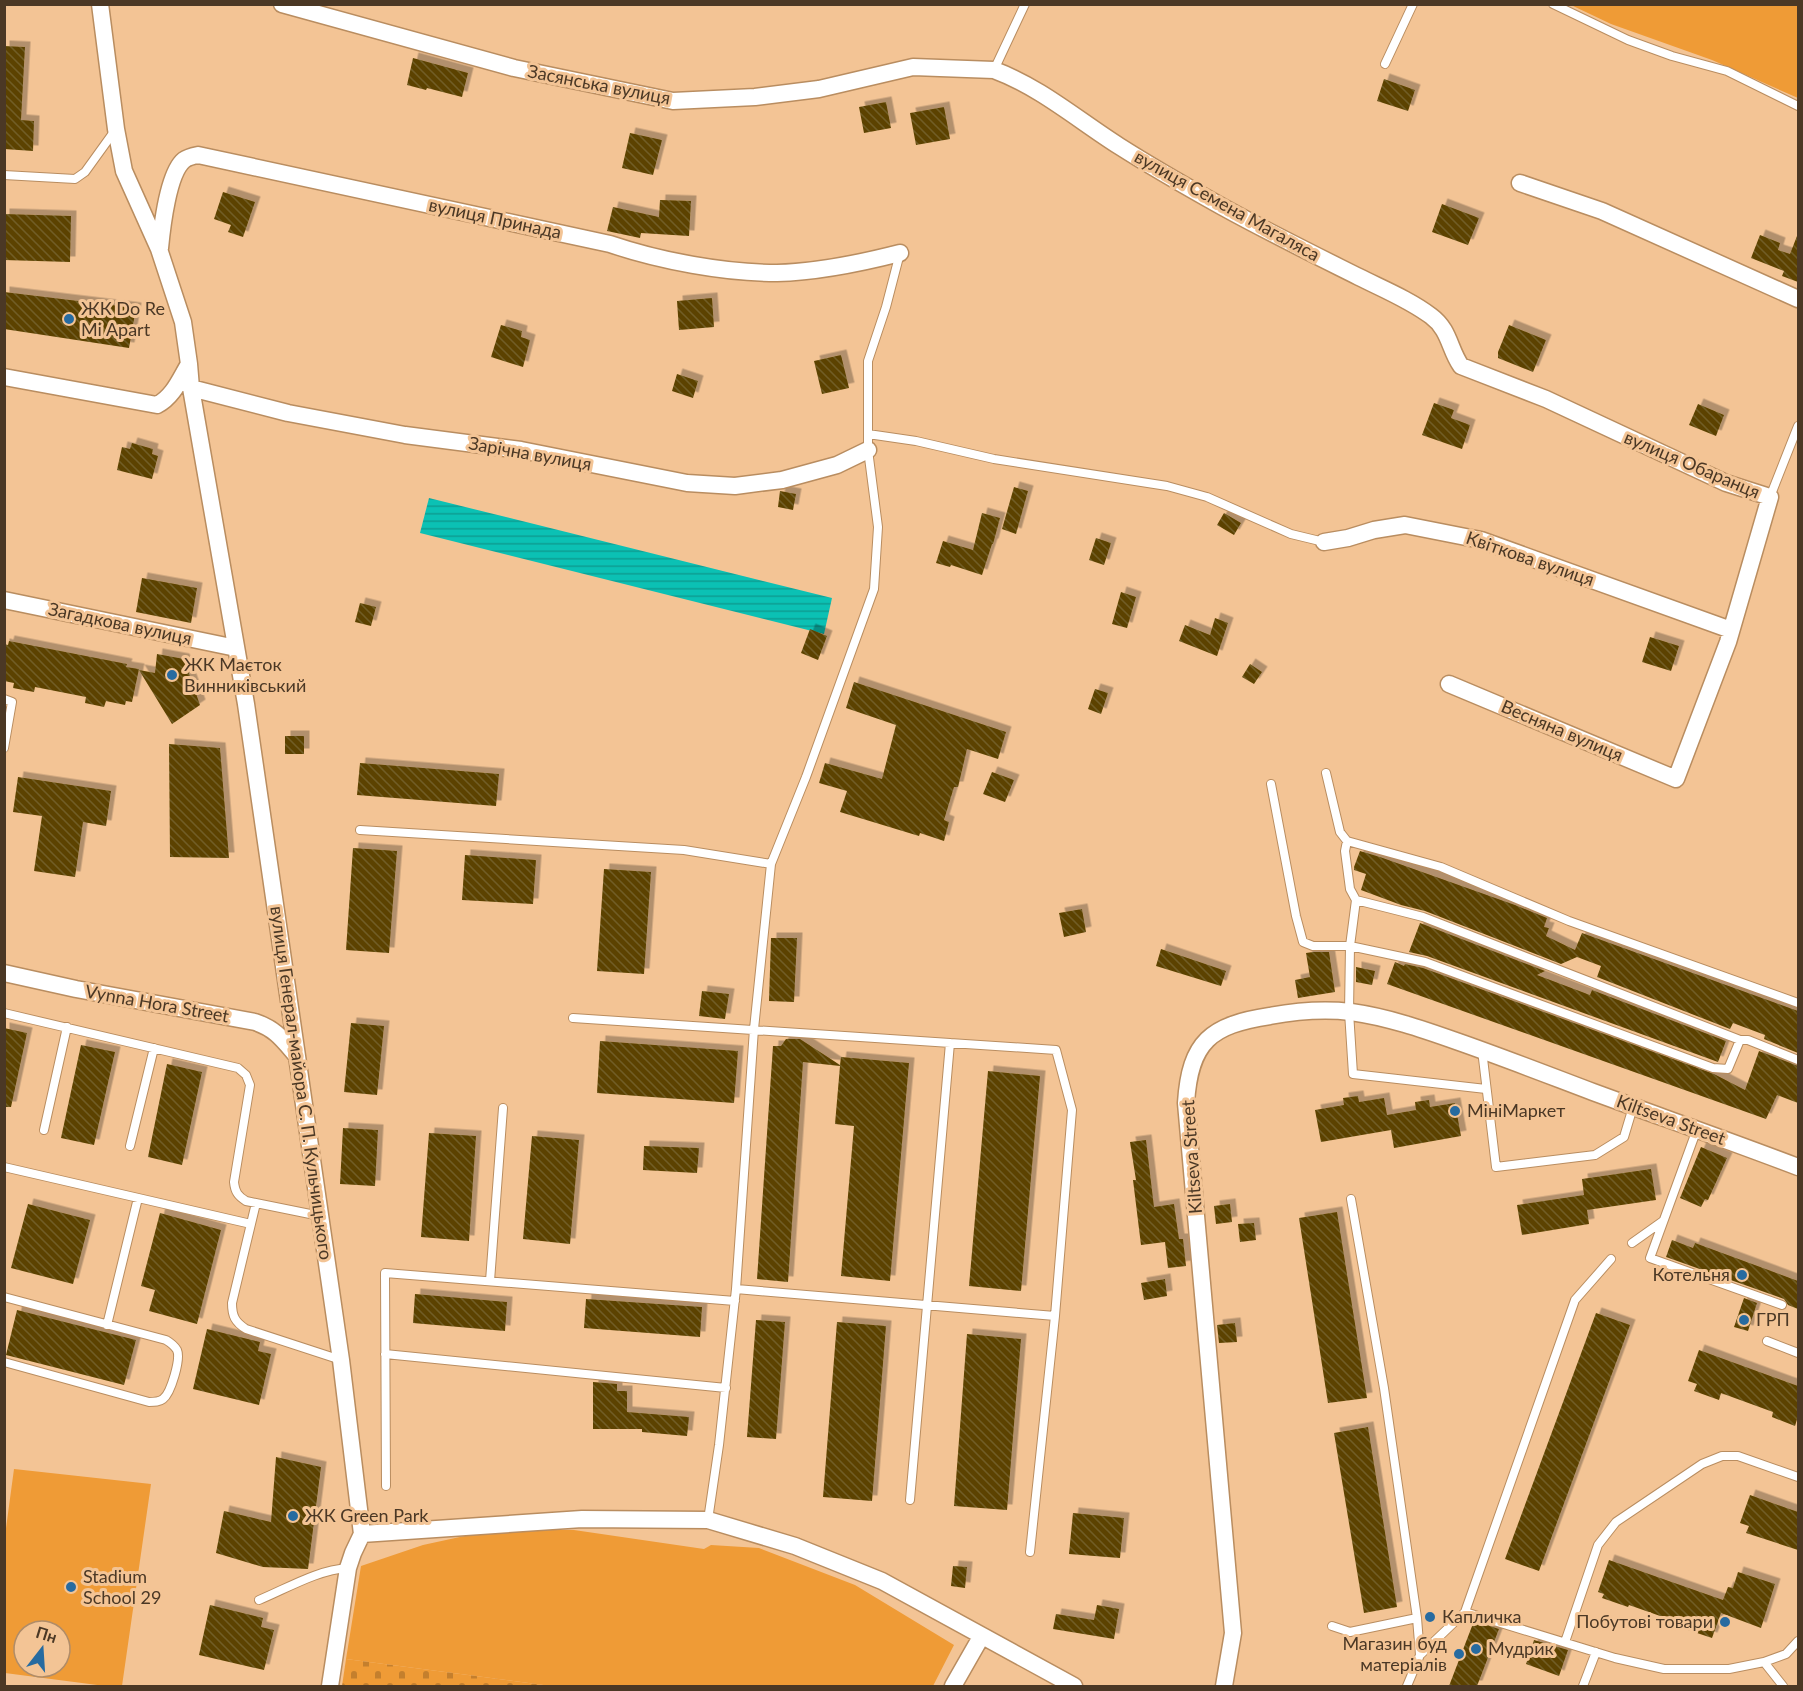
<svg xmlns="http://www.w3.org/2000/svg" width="1803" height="1691" font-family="Lato,sans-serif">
<defs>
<pattern id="cemetery-stones" width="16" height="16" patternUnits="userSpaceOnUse" patternTransform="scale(1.5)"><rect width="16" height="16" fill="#ef9b36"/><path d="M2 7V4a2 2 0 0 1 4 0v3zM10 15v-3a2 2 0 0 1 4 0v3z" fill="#c47f2d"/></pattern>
<pattern id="water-rules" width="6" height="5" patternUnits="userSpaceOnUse" patternTransform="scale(1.5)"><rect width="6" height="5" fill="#0bc1b4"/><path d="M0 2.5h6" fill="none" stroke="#0d9e92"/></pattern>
<pattern id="building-back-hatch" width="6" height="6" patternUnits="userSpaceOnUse" patternTransform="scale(1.5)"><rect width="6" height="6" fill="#5b4301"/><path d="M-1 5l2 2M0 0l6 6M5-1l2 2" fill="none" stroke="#715d27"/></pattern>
<filter id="shadow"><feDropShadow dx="5.5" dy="-5.5" stdDeviation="0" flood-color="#0004"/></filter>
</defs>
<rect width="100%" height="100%" fill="#f3c495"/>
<path fill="#ef9b36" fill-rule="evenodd" d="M1571 5H1798V98L1712 60 1611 24Z
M14 1469 151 1484 122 1686H105L5 1673 4 1543ZM24 1631H60V1667H24Z
M492 1530H574L704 1549 711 1545 759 1548 855 1585 954 1645 933 1686H551L346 1659 361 1566 423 1545Z"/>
<path fill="url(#cemetery-stones)" d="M346 1659 551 1686H342Z"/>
<path fill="url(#water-rules)" d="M429 498 832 598 824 634 420 533Z"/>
<path fill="url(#building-back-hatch)" filter="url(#shadow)" d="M4 46 25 47 21 120 34 121 33 151 4 149Z
M413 58 468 73 462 97 427 88 426 90 407 85Z
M1384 79 1415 90 1408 111 1377 101Z
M886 102 891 128 864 133 859 107Z
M944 107 950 139 916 145 910 113Z
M630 133 662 140 653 175 622 168Z
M223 192 255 202 243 237 228 232 231 225 214 219Z
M660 200 691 201 689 236 641 233 640 238 607 231 613 207 659 217Z
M1442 204 1479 218 1468 245 1432 232Z
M4 214 71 216 70 262 4 260Z
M1760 235 1780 243 1778 250 1790 254 1797 236 1798 237V282L1782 276 1784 271 1751 258Z
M4 292 136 308 129 348 4 329Z
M712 298 714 327 679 330 677 301Z
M501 325 522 331 521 337 530 340 523 367 491 357Z
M1509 325 1546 340 1533 372 1498 358V352Z
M841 355 849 388 822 394 814 361Z
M677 374 698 381 693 398 672 391Z
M1434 403 1454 410 1451 418 1470 425 1462 449 1422 435Z
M1698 404 1724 415 1716 436 1689 425Z
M132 443 153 449 152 454 158 456 152 479 117 470 122 447 130 449Z
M1014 487 1028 491 1016 534 1002 529Z
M780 491 796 494 793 510 778 507Z
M982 513 1000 518 993 544H992L982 575 951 565 950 567 936 563 943 541 973 550Z
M1224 513 1241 523 1234 535 1217 525Z
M1096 538 1111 543 1104 565 1089 560Z
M142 578 197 588 191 623 136 612Z
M1121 592 1136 597 1127 628 1112 624Z
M360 603 376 607 371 626 355 622Z
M1215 618 1228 623 1217 656 1179 641 1185 625 1210 635Z
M810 629 827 636 818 660 801 653Z
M1650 637 1679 646 1671 671 1642 662Z
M9 641 127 664 126 667 139 669 132 702 126 701 125 705 106 701 104 707 85 703 86 697 35 687 34 692 13 688 14 683 4 681V644L8 645Z
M157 654 184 659 200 705 172 724 139 670 155 673Z
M1250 664 1262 672 1254 684 1242 677Z
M854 682 1006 732 998 759 967 749 958 787H954L944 820 949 822 944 841 920 833 919 836 840 812 847 791 819 783 825 763 882 779 896 725 846 708Z
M1095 689 1108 693 1101 714 1088 709Z
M285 736H304V754H285Z
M169 744 220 748 229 858 170 857Z
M360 763 499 774 496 806 357 795Z
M992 772 1014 780 1005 802 983 794Z
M18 777 111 791 106 826 83 822 75 877 34 871 42 816 13 812Z
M353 848 397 851 389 953 346 950Z
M1360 851 1380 857 1515 905 1547 918 1544 927 1549 928 1546 936 1575 950 1582 933 1798 1011V1053L1764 1039 1765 1035 1733 1023 1730 1029 1597 977 1601 966 1577 957 1561 964 1425 911 1401 905 1361 890 1366 874 1354 870V867Z
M465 855 536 860 533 904 462 900Z
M604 869 651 872 644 974 597 971Z
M1082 909 1086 932 1064 937 1059 913Z
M1420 923 1545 971 1537 975 1590 995 1592 990 1726 1041 1718 1062 1427 956 1409 952Z
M771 938H797L794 1002 769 1001Z
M1161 949 1226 971 1221 986 1156 966Z
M1313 952H1329L1335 992 1298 998 1295 980 1310 977 1306 953Z
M1395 962 1404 966 1405 964 1423 968 1714 1074 1745 1090 1759 1051 1798 1066V1103L1777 1095 1766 1119 1387 984Z
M1356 967 1375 971 1372 985 1356 982Z
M702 991 729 994 725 1019 699 1016Z
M351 1023 384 1026 377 1095 344 1092Z
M4 1028 27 1033 11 1107H4Z
M786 1039H800L840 1065 841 1057 909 1063 890 1281 841 1276 854 1126 835 1124 840 1066 803 1062 788 1282 757 1279 773 1046H781Z
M600 1041 738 1051 734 1103 597 1093Z
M81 1045 115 1052 94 1145 61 1138Z
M167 1064 202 1072 182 1165 148 1157Z
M988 1071 1040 1076 1021 1291 969 1286Z
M1358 1096 1359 1102 1384 1098 1387 1115 1416 1110 1415 1102 1429 1100 1430 1107 1455 1103 1461 1136 1394 1148 1391 1130 1321 1142 1315 1110 1344 1105 1343 1098Z
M343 1128 378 1130 375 1186 340 1184Z
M429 1133 476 1136 469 1241 421 1237Z
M532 1136 579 1140 570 1244 523 1239Z
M1146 1140 1154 1207 1174 1204 1179 1239H1183L1186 1266 1168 1268 1165 1242 1141 1245 1133 1180H1136L1130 1142Z
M644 1146 699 1148 697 1173 643 1170Z
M1701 1147 1727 1158 1708 1200 1705 1199 1701 1207 1680 1198Z
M1651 1169 1656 1200 1587 1210 1589 1224 1522 1235 1517 1205 1584 1195 1582 1179Z
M28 1204 90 1220 73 1284 11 1268Z
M1230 1204 1232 1222 1216 1224 1214 1206Z
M1337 1212 1367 1398 1328 1403 1299 1218Z
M160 1213 221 1230 197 1324 149 1311 155 1290 141 1286Z
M1254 1223 1256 1240 1240 1242 1238 1224Z
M1672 1240 1693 1248 1695 1243 1798 1281V1309L1788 1305 1784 1299 1666 1257Z
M1165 1279 1167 1296 1144 1300 1141 1283Z
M415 1294 507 1302 505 1331 413 1323Z
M1744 1298 1757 1303 1748 1331 1734 1327Z
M586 1299 702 1307 700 1337 584 1328Z
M17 1310 136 1340 124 1385 6 1355Z
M1596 1313 1630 1325 1539 1571 1505 1559Z
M756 1320 785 1322 776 1439 747 1437Z
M837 1322 886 1326 872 1501 823 1497Z
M1235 1323 1237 1342 1219 1343 1217 1325Z
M207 1329 260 1342 258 1351 271 1354 259 1405 193 1389Z
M967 1334 1021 1339 1007 1510 954 1506Z
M1699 1350 1798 1386V1416L1795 1426 1772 1417 1773 1412 1721 1393 1719 1400 1694 1391 1697 1384 1688 1381Z
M593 1382 617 1384V1391H627V1412L689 1417 687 1436 642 1432V1429H593Z
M1368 1427 1397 1607 1364 1613 1334 1433Z
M276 1457 321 1467 308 1569 263 1567 216 1553 224 1511 271 1522Z
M1750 1495 1798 1512V1550L1746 1533 1749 1526 1740 1523Z
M1073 1513 1124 1518 1120 1558 1069 1554Z
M1609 1560 1723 1600 1728 1587 1733 1588 1738 1572 1775 1584 1761 1628 1721 1613 1712 1638 1679 1627 1680 1623 1629 1605 1628 1607 1602 1598 1604 1594 1598 1592Z
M953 1566 967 1567 965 1588 951 1586Z
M210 1605 263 1618 261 1627 274 1630 264 1670 199 1655Z
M1097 1605 1119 1609 1114 1639 1053 1629 1056 1614 1094 1620Z
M1474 1621 1499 1629 1477 1686H1449Z
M1534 1640 1568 1650 1559 1676 1526 1664Z"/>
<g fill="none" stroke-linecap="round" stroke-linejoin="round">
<g stroke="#b98d60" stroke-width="10">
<path id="lane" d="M1553 4 1628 40 1672 56 1727 71 1798 106
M1385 64 1413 4
M994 70 1025 4
M4 175 75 179 85 172 116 129
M868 434 916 441 994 459 1167 486 1207 497 1291 534 1324 542
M1770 497 1798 426
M4 699 12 702 4 748
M1326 773 1340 832 1347 841 1441 867 1569 921 1798 1003
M1271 784 1296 916 1303 942 1313 946H1350L1425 962 1713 1068 1728 1069 1740 1040
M360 830 684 850 771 864
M1347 841 1345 851 1350 889 1356 900 1350 946 1349 1012 1353 1074 1486 1089
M1356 900 1423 917 1740 1040H1748L1798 1060
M4 1013 238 1068 246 1075 250 1085 234 1182C235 1192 238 1196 246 1201L320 1216
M573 1018 1056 1050 1072 1110 1055 1316 1030 1552
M1482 1050 1496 1167 1595 1155 1624 1137 1633 1107
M1697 1129 1650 1258 1782 1305
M44 1130 67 1027
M130 1146 154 1048
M4 1167 251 1224
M1351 1199 1384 1388 1417 1618 1420 1655
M256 1203 232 1303C232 1316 235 1322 246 1329L341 1360
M1632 1243 1663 1221
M490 1281 503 1108
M736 1289 1055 1316
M4 1297 166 1340C171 1343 174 1345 177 1350 181 1359 171 1393 163 1399 159 1402 155 1402 149 1402L4 1362
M107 1325 138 1198
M1767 1341 1798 1353
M385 1354 726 1388
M386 1486 385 1273 735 1301
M910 1500 950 1043
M708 1520 719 1445 736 1289 754 1029 771 864 806 777 874 589 878 527 868 450V361L886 307 900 253
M259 1600C288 1588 317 1570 348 1568
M1465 1612 1615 1658 1664 1669H1729L1764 1662 1786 1654 1798 1641
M1332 1626 1350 1632 1417 1618
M1565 1642 1598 1545 1616 1522 1702 1464 1722 1456H1738L1798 1477
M1764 1662 1783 1686
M1407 1686 1420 1655 1465 1612 1575 1300 1611 1259
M1583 1686 1596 1652"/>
</g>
<g stroke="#b98d60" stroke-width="19">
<path id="street" d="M100 4 116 129 124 171 159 249 183 322 189 364 191 388 246 704 341 1360 362 1534 582 1519 708 1520 795 1546 882 1581 1074 1686
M282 4 514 68 673 101 755 97 819 89 913 67 994 70C1040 87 1078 120 1119 146 1152 167 1187 187 1221 206 1266 231 1313 254 1359 277 1383 289 1410 300 1431 316 1450 330 1449 349 1461 366L1546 399 1726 483 1770 497 1728 642 1676 779 1449 684
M1520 183 1602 211 1798 299
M160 248C162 227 168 173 184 160 188 157 193 156 198 155L610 244C660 261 725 273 777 273 818 272 861 263 900 253
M4 377 157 405C173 397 180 379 189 364
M191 388 288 413 405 435 521 450 687 483 735 486 782 480 837 465 868 450
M1324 542 1348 538 1374 530 1405 525 1481 540 1731 630
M4 600 236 648
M4 973 76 989 255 1022C276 1029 283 1040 297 1056
M330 1686 348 1568 353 1553 362 1534
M953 1686 981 1637
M1224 1686 1233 1633 1186 1103C1190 1041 1211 1025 1270 1016 1297 1011 1324 1009 1351 1012 1387 1017 1422 1029 1456 1041 1502 1057 1548 1075 1593 1092 1661 1117 1730 1141 1798 1167"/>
</g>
<use href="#lane" stroke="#fff" stroke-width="8"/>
<use href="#street" stroke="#fff" stroke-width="16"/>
</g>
<g fill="#276ba0" stroke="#f3c495" stroke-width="2">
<circle cx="69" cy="319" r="6"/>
<circle cx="172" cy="675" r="6"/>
<circle cx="1455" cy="1111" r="6"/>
<circle cx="1742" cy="1275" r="6"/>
<circle cx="1744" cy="1320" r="6"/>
<circle cx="293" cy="1516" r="6"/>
<circle cx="71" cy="1587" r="6"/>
<circle cx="1430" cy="1617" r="6"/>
<circle cx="1725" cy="1622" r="6"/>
<circle cx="1476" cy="1649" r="6"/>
<circle cx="1459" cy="1654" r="6"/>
</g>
<g text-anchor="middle" stroke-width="6" stroke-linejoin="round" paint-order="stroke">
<g font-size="18" fill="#4b3825" stroke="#f3c495">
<text transform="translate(599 85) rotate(11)" y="6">Засянська вулиця</text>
<text transform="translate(1227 206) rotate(29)" y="6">вулиця Семена Магаляса</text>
<text transform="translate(495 219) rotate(12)" y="6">вулиця Принада</text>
<text transform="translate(530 454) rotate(10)" y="6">Зарічна вулиця</text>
<text transform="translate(1692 465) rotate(23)" y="6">вулиця Обаранця</text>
<text transform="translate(1530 559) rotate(19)" y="6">Квіткова вулиця</text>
<text transform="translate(120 624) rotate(12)" y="6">Загадкова вулиця</text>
<text transform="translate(1562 731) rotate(23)" y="6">Весняна вулиця</text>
<text transform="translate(157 1004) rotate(10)" y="6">Vynna Hora Street</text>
<text transform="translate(301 1083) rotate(82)" y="6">вулиця Генерал-майора С. П. Кульчицького</text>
<text transform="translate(1671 1120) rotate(20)" y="6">Kiltseva Street</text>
<text transform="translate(1192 1157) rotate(-94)" y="6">Kiltseva Street</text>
</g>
<g font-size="18" fill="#4b3825" stroke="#f3c495" text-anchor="start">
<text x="81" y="315">ЖК Do Re<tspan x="81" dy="21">Mi Apart</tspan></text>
<text x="184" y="671">ЖК Маєток<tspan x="184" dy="21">Винниківський</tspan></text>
<text x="1467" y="1117">МініМаркет</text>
<text x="1730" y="1281" text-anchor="end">Котельня</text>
<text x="1756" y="1326">ГРП</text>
<text x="305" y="1522">ЖК Green Park</text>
<text x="83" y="1583">Stadium<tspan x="83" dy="21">School 29</tspan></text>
<text x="1442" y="1623">Капличка</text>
<text x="1713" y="1628" text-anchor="end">Побутові товари</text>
<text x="1447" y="1650" text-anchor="end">Магазин буд<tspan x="1447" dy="21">матеріалів</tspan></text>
<text x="1488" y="1655">Мудрик</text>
</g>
</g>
<rect width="1803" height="1691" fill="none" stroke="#4b3825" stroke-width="12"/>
<g transform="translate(42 1649) rotate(17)"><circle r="28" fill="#f3c495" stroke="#b08c68" stroke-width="1.5"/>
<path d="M0-4.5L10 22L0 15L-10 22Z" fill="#276ba0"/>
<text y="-9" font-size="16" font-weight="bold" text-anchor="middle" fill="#4b3825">Пн</text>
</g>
</svg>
